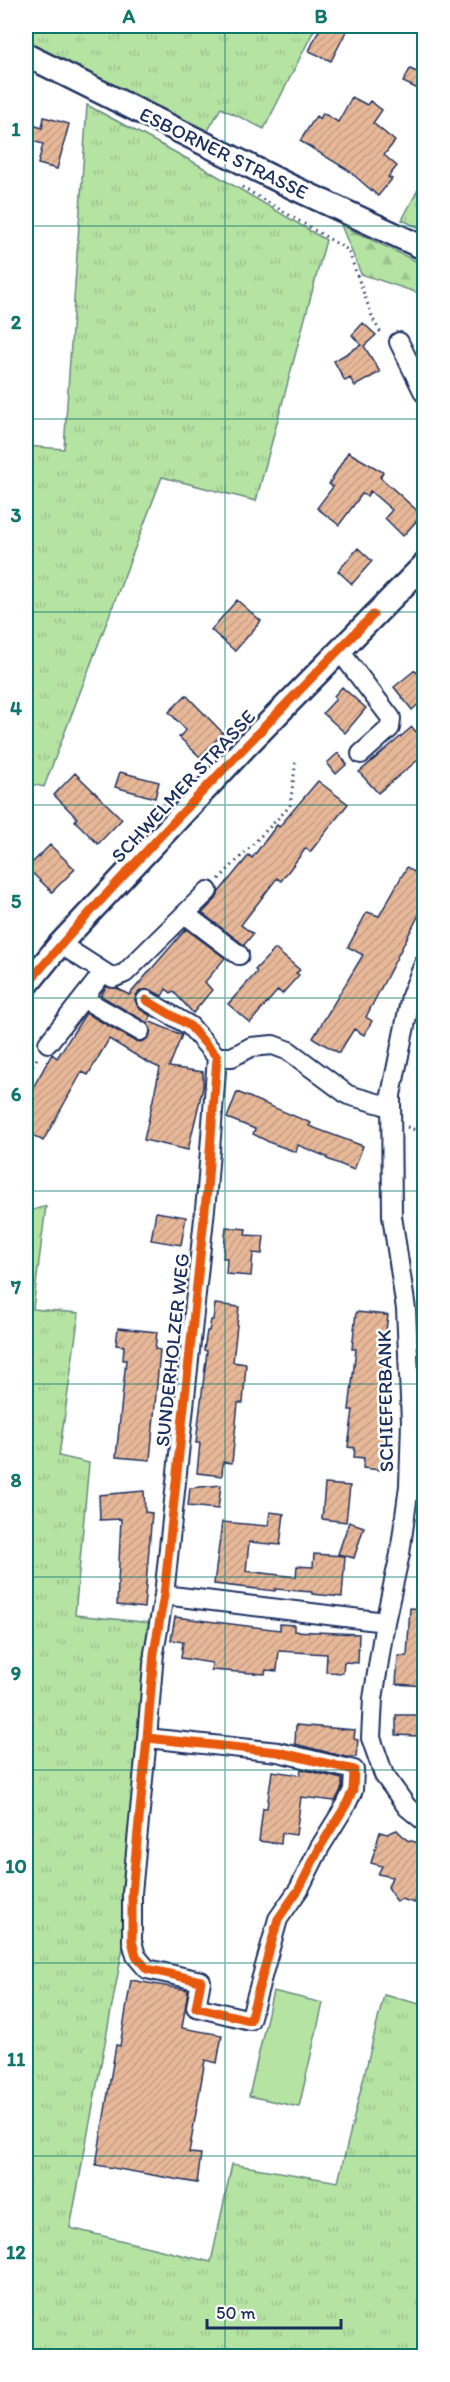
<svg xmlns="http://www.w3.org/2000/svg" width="450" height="2382" font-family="Itim,sans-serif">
<defs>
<pattern id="grass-tufts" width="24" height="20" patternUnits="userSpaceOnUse" patternTransform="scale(1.5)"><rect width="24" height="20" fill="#b5e3a2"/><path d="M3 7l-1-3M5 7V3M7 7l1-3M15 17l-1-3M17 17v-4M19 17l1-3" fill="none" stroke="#9bc38e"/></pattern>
<pattern id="forest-firs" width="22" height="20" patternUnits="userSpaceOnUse" patternTransform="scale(1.5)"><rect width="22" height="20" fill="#b5e3a2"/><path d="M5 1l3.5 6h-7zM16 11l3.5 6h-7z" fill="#9bc38e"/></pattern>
<pattern id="building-hatch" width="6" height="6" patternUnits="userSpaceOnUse" patternTransform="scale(1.5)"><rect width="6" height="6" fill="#e7b898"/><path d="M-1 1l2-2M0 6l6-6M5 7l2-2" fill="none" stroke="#c69e85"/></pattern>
</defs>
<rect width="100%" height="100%" fill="#fff"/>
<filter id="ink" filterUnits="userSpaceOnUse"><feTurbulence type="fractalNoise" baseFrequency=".0167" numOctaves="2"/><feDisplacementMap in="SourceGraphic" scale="12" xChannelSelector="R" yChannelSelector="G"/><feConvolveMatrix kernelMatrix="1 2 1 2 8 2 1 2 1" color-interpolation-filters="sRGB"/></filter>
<g filter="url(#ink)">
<path fill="url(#grass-tufts)" stroke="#688980" stroke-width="1.5" d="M32 26H316L264 129 221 108 206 134 28 44Z
M87 105 197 164 326 240 256 501 162 477 44 787 26 783V446L64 449Z
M424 178V230L402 220Z
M46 1206 33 1309 79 1313 59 1456 89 1463 75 1615 152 1623 127 1926 70 2228 211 2262 232 2164 338 2182 384 1995 424 2005V2356H26V1212Z"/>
<path fill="url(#forest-firs)" stroke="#688980" stroke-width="1.5" d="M341 225 424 265V295L361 274Z"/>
<path fill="#b5e3a2" stroke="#688980" stroke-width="1.5" d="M273 1991 323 2003 299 2107 249 2096Z"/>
<path fill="url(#building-hatch)" stroke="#1b2f5e" stroke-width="1.5" d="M321 26H349L331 61 309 51Z
M410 69 424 75 418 89 403 82Z
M352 97 367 105 370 101 382 110 373 123 395 141 384 155 397 166 388 177 392 179 378 196 348 170 300 141 316 116 320 119 323 113 338 122Z
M44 117 69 124 57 169 38 164 43 144 29 140 33 125 42 128Z
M363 323 376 335 364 346 380 372 355 386 350 378 345 381 334 361 361 345 352 335Z
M348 452 383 472 380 477 422 515 403 536 385 518 392 510 370 491 367 496 362 494 339 525 317 508 333 487 329 484Z
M358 548 372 561 352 584 338 571Z
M237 600 261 621 235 651 211 630Z
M415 670 424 681V699L412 710 394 687Z
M342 687 366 708 345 733 323 713 336 699 334 696Z
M186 695 223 733 200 757 179 737 186 730 169 712Z
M412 727 424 741V755L378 793 359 772Z
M338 753 347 764 336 774 327 763Z
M120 772 159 782 155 798 115 787Z
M75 773 122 819 98 844 75 821 77 818 54 795Z
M318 781 348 804 310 852 306 848 281 881 277 878 241 925 253 934 244 945 202 913 216 899 219 892 249 855 252 858 277 825 279 827Z
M50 845 75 869 52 892 27 868Z
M424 853V905L366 1017 372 1021 364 1035 354 1029 339 1053 313 1038 363 955 348 947 367 912 379 916 407 867 414 872Z
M186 929 225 958 205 982 212 990 193 1013 173 991 171 993 166 989 162 996 151 990H141L136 995 135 1000 140 1009 151 1016 148 1021 182 1035 169 1067 203 1072V1087L188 1150 144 1140 160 1068 147 1062 109 1039 88 1075 82 1072 43 1141 26 1131V1100L52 1054 57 1058 86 1013 135 1041 141 1042 149 1037 151 1030 146 1022 101 996 106 987 117 988 129 995Z
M275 949 300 970 296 973 299 975 282 994 278 990 250 1023 228 1004 257 972 255 970Z
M237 1092 311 1123 309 1126 363 1146 354 1170 327 1159V1157L298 1145 296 1152 271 1143 253 1134 255 1129 227 1118Z
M156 1212 186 1217 181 1245 151 1240Z
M226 1227 246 1229 245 1235 264 1236 262 1254 253 1253 251 1276 226 1274 227 1258H223Z
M215 1304 239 1307 233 1362 246 1364 243 1403H238L232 1463 223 1462 222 1476 197 1473 200 1443H196L207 1351 204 1350 207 1331H209L211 1320H213Z
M356 1312 388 1315 382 1362 388 1363V1368L392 1369 386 1431 380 1470 363 1468 364 1458 354 1457 355 1448 348 1447 353 1410H349L356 1349H352Z
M118 1328 157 1332 155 1349 160 1350 150 1460 116 1457 126 1360H123L124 1346 116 1345Z
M325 1484 350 1486 346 1522 322 1519Z
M221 1485 218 1509 188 1506 190 1488Z
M144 1491 145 1512 152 1513 144 1608 117 1605 121 1519 100 1520 99 1495Z
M270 1512 284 1514 280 1545 249 1542 246 1571 296 1577 297 1566 313 1567 314 1554 345 1556 342 1597 312 1594V1592L275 1589V1591L214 1584 222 1522 268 1526Z
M349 1522 364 1527 354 1558 338 1554Z
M410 1608 424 1609V1686L396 1684 398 1656H407Z
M175 1617 280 1630V1624L294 1625V1631L359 1634 358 1663 344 1662 343 1673 326 1672 327 1654 279 1651 277 1671 266 1670 265 1674 211 1670 212 1663 181 1658 183 1642 171 1640Z
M396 1715H418L417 1736 396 1735Z
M296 1725 355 1730 354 1739 358 1740 356 1757H346L295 1744Z
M301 1769 342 1779V1787L336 1800 335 1801 301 1797 296 1835 282 1833 281 1844 259 1841 263 1808H267L272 1771 300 1775Z
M397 1830 407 1840 424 1844V1891L418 1890 415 1903 401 1899 397 1902 388 1887 392 1877 378 1874 382 1866 371 1863 380 1832 387 1834Z
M131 1980 188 1990 182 2028 222 2035 217 2063 205 2060 189 2153 201 2154 197 2183 96 2165 116 2045 120 2046Z"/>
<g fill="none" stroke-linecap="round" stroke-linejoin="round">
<g stroke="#1b2f5e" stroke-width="22">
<path id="minor" d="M399 342 424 393
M339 650 391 718 390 728 361 754
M185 914 239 955
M60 944 113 978 125 973 208 891
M424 964 411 996 391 1095 392 1216 406 1309 411 1421 409 1486 400 1554 385 1622 373 1699 371 1738 384 1775 407 1807 424 1821
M84 999 140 1031
M146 1000 190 1026 217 1057 207 1190 164 1595 154 1653 147 1738 278 1752 354 1770 353 1790 346 1805 320 1847 299 1889 278 1919 250 2020 196 2007 201 1981 147 1969 136 1956 132 1941V1893L147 1738
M48 1043 103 973
M217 1057H232L251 1047 273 1045 289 1051 348 1095 391 1107
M164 1595 385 1622"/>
</g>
<g stroke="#1b2f5e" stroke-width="27">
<path id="major" d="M26 55 292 187 424 248
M26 986 60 944 247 745 424 565"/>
</g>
<path stroke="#1b2f5e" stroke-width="3" stroke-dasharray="1.5 4.5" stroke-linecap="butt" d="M242 187 348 250 373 319 382 335
M219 879 290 806 296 760
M26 950 28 948
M26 1075 38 1057
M407 1127 424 1133"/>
<use href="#minor" stroke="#fff" stroke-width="18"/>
<use href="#major" stroke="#fff" stroke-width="22"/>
<g stroke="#fff" stroke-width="13">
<path id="cycleway" d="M26 986C70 932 118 882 165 831 234 758 303 686 373 615
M146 1000 190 1026 217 1057 207 1190 164 1595 154 1653 147 1738 278 1752 354 1770 353 1790 346 1805 320 1847 299 1889 278 1919 250 2020 196 2007 201 1981 147 1969 136 1956 132 1941V1893L147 1738"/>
</g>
<use href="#cycleway" stroke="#e8590c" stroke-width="9"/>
</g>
</g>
<path fill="none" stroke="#0f766e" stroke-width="1.5" stroke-opacity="0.55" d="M225 26V2356M26 226H424M26 419H424M26 612H424M26 805H424M26 998H424M26 1191H424M26 1384H424M26 1577H424M26 1770H424M26 1963H424M26 2156H424"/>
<g text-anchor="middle" stroke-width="5" stroke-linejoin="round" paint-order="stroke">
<g font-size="20" fill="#1b2f5e" stroke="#fff">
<text transform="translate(224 153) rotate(26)" y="7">ESBORNER STRASSE</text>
<text transform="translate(183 786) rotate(-47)" y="7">SCHWELMER STRASSE</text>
<text transform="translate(172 1350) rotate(-84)" y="7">SUNDERHOLZER WEG</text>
<text transform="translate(385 1401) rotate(-91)" y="7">SCHIEFERBANK</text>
</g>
</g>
<rect width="450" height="2382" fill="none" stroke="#fff" stroke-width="66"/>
<path d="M207 2319v9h134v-9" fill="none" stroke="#1b2f5e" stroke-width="3"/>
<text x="216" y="2319" font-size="18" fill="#1b2f5e" stroke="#ffffff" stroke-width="4.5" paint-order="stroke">50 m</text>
<rect x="33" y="33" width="384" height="2316" fill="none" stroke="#0f766e" stroke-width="2"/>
<g font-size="20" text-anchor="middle" font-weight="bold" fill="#0f766e">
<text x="129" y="23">A</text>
<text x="321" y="23">B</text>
<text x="16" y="136">1</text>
<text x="16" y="329">2</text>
<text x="16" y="522">3</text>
<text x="16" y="715">4</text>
<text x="16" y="908">5</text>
<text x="16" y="1101">6</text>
<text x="16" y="1294">7</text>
<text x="16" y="1487">8</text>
<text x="16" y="1680">9</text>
<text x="16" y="1873">10</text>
<text x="16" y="2066">11</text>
<text x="16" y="2259">12</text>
</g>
</svg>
